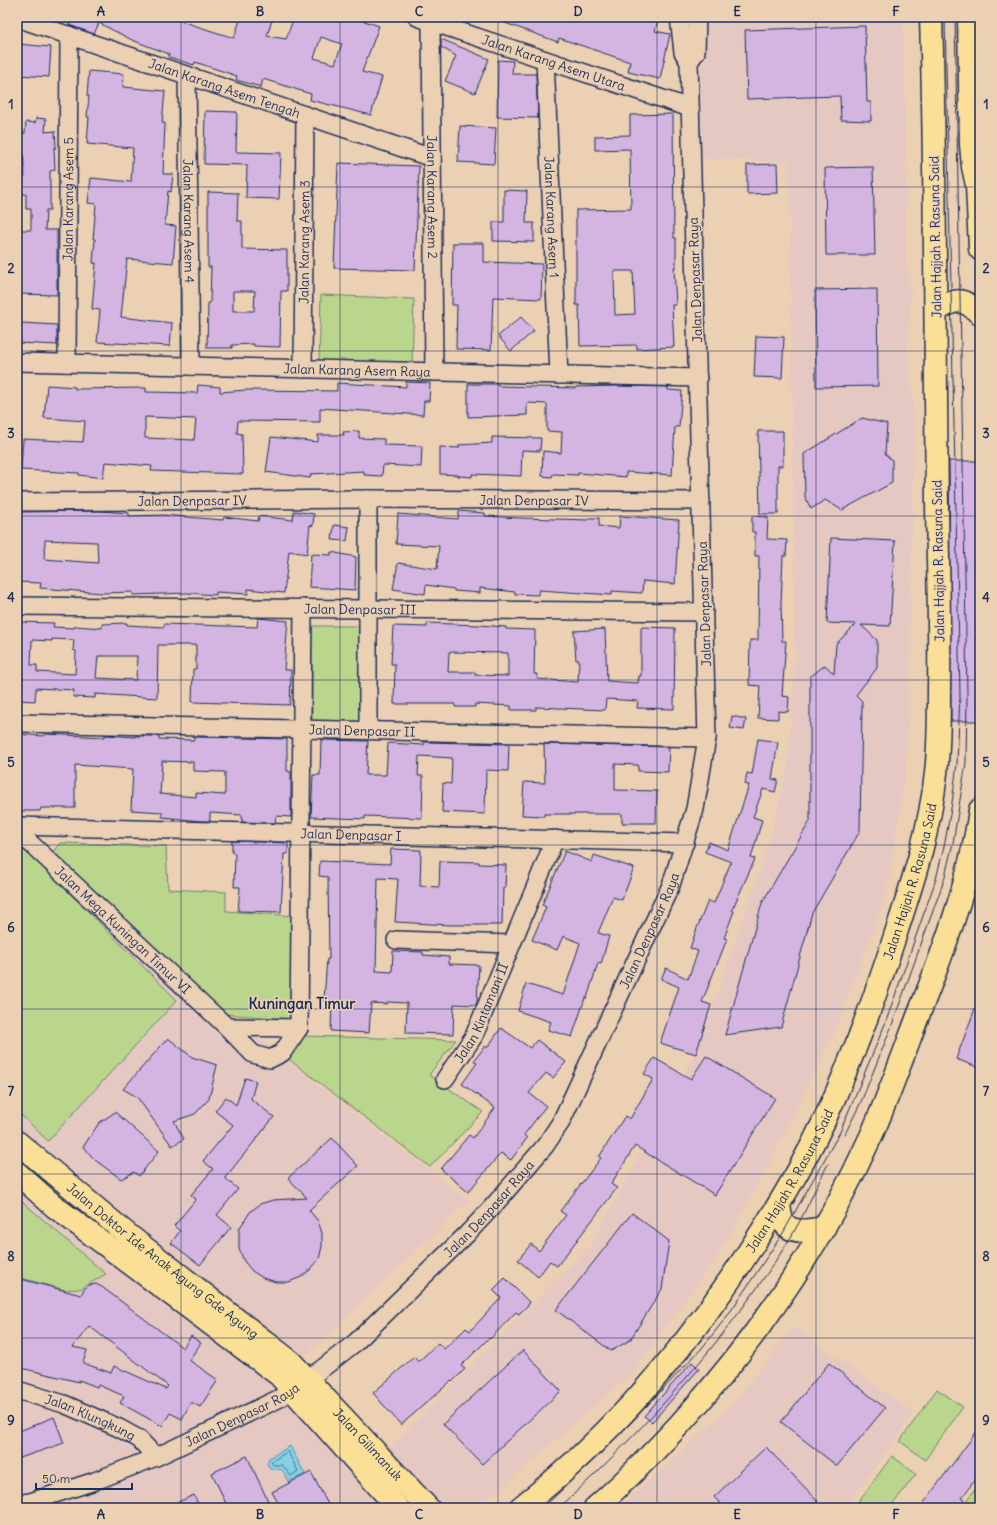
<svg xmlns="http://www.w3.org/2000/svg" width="997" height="1525" font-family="Delius,sans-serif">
<rect width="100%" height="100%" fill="#ecd0b3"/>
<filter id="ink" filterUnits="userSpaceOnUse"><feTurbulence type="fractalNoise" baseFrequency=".025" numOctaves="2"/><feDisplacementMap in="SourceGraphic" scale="8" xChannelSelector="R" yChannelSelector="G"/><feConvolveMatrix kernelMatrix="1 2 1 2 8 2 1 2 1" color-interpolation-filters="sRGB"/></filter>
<g filter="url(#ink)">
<path fill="#e5c8c1" d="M703 17H903L906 154V261L911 291 907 347 916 435 913 463 910 641 906 769 887 892 835 1031 772 1158 718 1255 630 1375 497 1491 472 1508H17V852L469 1201 304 1357 380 1457 591 1245 699 1046 769 843 788 765 795 652 789 162 696 158Z
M794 1327 914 1413 850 1502 847 1501 841 1508H620L733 1404Z"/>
<path fill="#bad58c" stroke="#6a8275" d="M321 295 414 299 412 364 319 361Z
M312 626H366L365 723 312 722Z
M60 843 166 846 168 889 226 892V911L295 916 292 1019 221 1014 52 853Z
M17 848 28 852 177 1000 48 1141 17 1111Z
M304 1036 456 1040 429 1075 483 1112 430 1167 287 1058 299 1047Z
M17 1197 106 1274 80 1289 65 1290 17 1277Z
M937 1389 963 1407 925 1460 900 1441Z
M892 1456 916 1474 890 1508H858L855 1506Z
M980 1482V1508H962Z"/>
<path fill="#85d1e4" stroke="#5b90ae" d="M290 1446 305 1474 288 1482C282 1469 285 1469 271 1469L267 1464 269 1458Z"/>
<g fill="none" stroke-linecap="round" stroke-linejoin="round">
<path stroke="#457094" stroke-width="1" d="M288 1452 298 1471 291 1476 282 1465H273L271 1462Z"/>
</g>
<path fill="#d4b5e2" stroke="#1b2f5e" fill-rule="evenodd" d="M72 17H168L234 38 241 17H273L267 36 286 39 294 17H353L379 26 362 72 382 77 371 115 310 100 311 94 263 79 261 87 236 80 237 76 195 62 194 65 168 57 169 54 132 40 99 23 94 34 69 25ZM321 37 342 44 335 64 314 58Z
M494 17H659L655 31 670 34 660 79 628 72 630 62 559 38 558 42 494 19Z
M865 26 867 102H871V121L841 120 840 96 747 99 745 30Z
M441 39 489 59 475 93 445 81 456 56 441 47Z
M17 44 51 47 49 77 17 75Z
M498 60 513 61 512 74H536L538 118 497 117Z
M89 71 124 74 123 87 165 91 162 123H165L163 174H173L171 192 168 191 165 225 176 226 173 263 127 259 121 317 172 323 170 346 97 342 100 310 92 309 96 263H93L95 239H93L96 204 88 203 91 178 131 182 133 148 87 144 89 117H87L89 96H87Z
M205 111 237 112 236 152 281 153 279 199 246 198 247 165 204 164Z
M673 114 674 238H676V267H674L676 305H672L674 347 637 349V345L580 346 579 305H576V210L631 209 630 149 595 150V136L630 135V115ZM614 271H633L635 314 615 315Z
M36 118 46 119 45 132 55 131 56 148H54L55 170 50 171V210H46L45 230H57V295L17 294 19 230H31V209H26V194H21L22 177H25L23 150H17V133H25L26 122 35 123Z
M460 126 496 128 494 164 458 162Z
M338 163 419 166 415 270 334 268Z
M777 164 778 193 747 194V165Z
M873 167 875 255H826L825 168Z
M504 190 527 191 526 223H534V242L493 241V222H504Z
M208 192 238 193 237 221H242V249L287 250V291H281L280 347 254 346V344L232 345V348H207L208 303H210L211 267H208ZM233 291H255L254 311H233Z
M453 243H484V262L542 264 541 299 493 297 491 350 456 349 457 305H452Z
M877 289 878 386 816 387 815 290Z
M521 317 534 331 511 351 498 336Z
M21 323 57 325V345L19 343Z
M756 336 784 337 782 378 754 377Z
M406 382 430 383 429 401H424L423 415 320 408V422L238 421 237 433 242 434 243 474 151 471 152 466 105 462 103 478 79 475V473L21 470 23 439 83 442 85 421 44 418 47 385 75 387V389L146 388V392L197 393 198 385 220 387V392L247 390 337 391V383L406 387ZM145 417 196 419 194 440 145 438Z
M468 384H498V386L576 388V387L617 386 668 387V390L682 391 679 427H675L672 475 626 472V477L578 473V475L553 474 552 477 542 476 543 451 561 453 562 432 547 431V404L527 403V415L468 417Z
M862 418 887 424 885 454 892 460V483L842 510 825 500 811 509 805 497 804 454Z
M359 431V438L384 439V445L422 446 421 467 383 465 382 476 364 475V471L311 474 310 478 266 472 271 437 318 442V435H344L343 432Z
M758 431H783V466H778V514H760Z
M492 437 541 438 540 451 522 450 521 476 472 474V477L458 476V475L440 474V447L459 448V445L492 443Z
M949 461H980V721H951Z
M100 511 129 513V516L163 515 223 520 224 517 258 521 259 516 293 520 294 511 314 514 313 526 310 525 307 554 289 551 284 593 248 589V594L216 592V595L187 593 133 595V592L102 593 40 588 41 583 17 582V512ZM45 540 97 542 98 563 44 559Z
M459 511 485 513V516L521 518 588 520V518H599V526L619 528 620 516 679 520 675 584 643 581 642 593 612 591V595L539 590 538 595 515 594V592L480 588V593L454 591V589L426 585 425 594 393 589 398 563 437 569 439 546 396 544 398 514 458 519Z
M752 516 768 517 767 539 787 540 786 556H783L781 604 782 641H786L782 696 789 697 788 712 778 711V719L758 718 760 686 749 685 750 640H758L759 556H755V532H752Z
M334 525 349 527 347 541 332 540Z
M831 538 895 541 890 626 861 625 877 640V668L856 695 862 701 860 831 812 913 781 1027 725 1035 762 903 810 821V677L825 665 834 674 836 644 856 624 827 623Z
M331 552 356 557 355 590 309 587 311 554 331 555Z
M258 618 288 621 284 670H291L290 705 192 702 193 669H196V645H158L157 698 95 694V698L73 697 74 690 36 688 35 701 17 700 18 622 54 623 53 627 74 628 75 626 102 628V624L127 623V625L164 627V624L257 627ZM52 639 74 640 73 650 76 651 75 674 37 672V665H31L32 640 52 641ZM98 656H137L136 680 96 678Z
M427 623 479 625 506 627V629L535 630 534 674H537V679L578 682 579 660H576L574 631 605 629 607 681 638 683 639 676H641V627L675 628 674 709 637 708 638 701 606 699 605 710 536 707V710H511V706L475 704V707H455V704H394L395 664H391L393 626 427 627ZM449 652 508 653V676L475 675V672H448Z
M732 716 746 719 744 730 730 728Z
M17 734 44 736V734L105 737V735L135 737V736H159V739L194 740V737L287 739V771L291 772V817L276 816 275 823 242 822V815L210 813V821H201L162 817V812L131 810 133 769 75 765V808H41L40 811H17ZM162 761 193 762V771L225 772V795L196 793V797L160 794Z
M758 739 778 742 772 779 778 780 775 792 763 789 753 817 762 820 751 858 755 859 732 910 734 911 724 938 727 939 702 1002 711 1005 696 1054 660 1043 679 987 661 979 666 968 688 979 698 951 690 948 697 928 708 901 714 903 731 862 705 852 709 842 728 850 749 785 745 784 747 773 752 774Z
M321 740 368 741 366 775H386L388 743 424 745V742L509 744 508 771 486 770 485 814 442 812 443 783 451 784 452 758 419 756 418 776H423L422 818 365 816V819L311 817 313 775H320Z
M544 744 669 747 668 772 638 771V765L615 764V790L657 791 656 823H622V814H544V816L522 815 524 782 545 783Z
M232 841 288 843V854H284L281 912 238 911 240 887H234L235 853H232Z
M391 849 421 850 420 886 439 887 440 861 479 862V864L506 865 505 888H503L502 925H450L395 922 398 879 378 878 376 971 392 972 393 951 423 952V955L449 957V964L479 965 477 1002 476 1005 454 1004 453 1034 406 1033 407 1003 387 1002V1004L371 1003 369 1033 331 1031 332 1001 324 1000 327 959H329L328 877 319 876 320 861 390 864Z
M565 851 592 862 594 855 634 868 622 900 613 897 598 933 609 936 601 964 598 963 587 998H585L572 1037 548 1030 551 1022 518 1011 526 984 563 995 580 943 563 936 557 950 532 940 546 907 542 905Z
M979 998H980V1068L956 1059Z
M501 1028 530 1048 537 1040 566 1062 553 1078 546 1073 529 1093 546 1106 524 1135 527 1138 511 1160 501 1153 468 1192 441 1169 469 1135 473 1138 495 1108 462 1084 477 1063 474 1061 485 1046 487 1048Z
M168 1038 192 1057 217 1065 209 1099 195 1114 174 1121 184 1139 172 1146 137 1097 123 1089Z
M706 1056 775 1098 715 1195 635 1146 611 1184 617 1188 557 1266 550 1261 538 1277 518 1260 531 1244 539 1251 566 1215 560 1211 601 1158 599 1157 625 1116 630 1119 653 1079 644 1074 654 1058 691 1079Z
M245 1078 256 1081 251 1099 274 1117 225 1178 238 1189 217 1215 231 1227 200 1265 171 1243 180 1231 174 1226 196 1199 191 1195 213 1169 203 1161 233 1125 215 1111 226 1097 236 1105Z
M115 1112 159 1151 139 1176 134 1172 121 1179 95 1160 83 1147 99 1123Z
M332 1138 358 1166 309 1210 318 1221 322 1233V1246L319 1259 311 1269 301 1277 289 1282H276L263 1278 252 1271 244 1261 239 1249V1229L250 1212 260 1204 273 1200 307 1198 288 1178Z
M632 1213 669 1241 662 1289 630 1340 611 1351 556 1310Z
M17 1278 81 1295 84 1289 89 1285 96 1284 102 1287 183 1348 191 1336 201 1343 189 1360 218 1380 200 1407 191 1402 182 1419 170 1413 162 1426 120 1403 124 1396 98 1385 97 1387 79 1380V1382L17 1367ZM89 1326 168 1386 166 1389 114 1366 111 1373 83 1363 87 1350 73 1347Z
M505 1278 530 1303 519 1314 516 1312 490 1339 489 1338 461 1366 465 1369 452 1382 451 1381 401 1425 373 1393 414 1357 418 1362 438 1343 444 1349 466 1328 470 1331 501 1298 493 1290Z
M523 1350 561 1391 482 1464 443 1424Z
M692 1362 699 1369 652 1422 644 1416Z
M829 1363 885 1408 837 1466 781 1422Z
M54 1417 64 1443 17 1459V1432Z
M980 1427V1472L962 1498 965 1500 959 1508H920Z
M766 1447 818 1501 811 1508H725L714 1497Z
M247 1456 268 1501 253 1508H228L212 1473Z
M311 1472 330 1508H281L272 1492Z
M194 1495 200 1508H164Z"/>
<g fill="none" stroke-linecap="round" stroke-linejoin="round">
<g stroke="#1b2f5e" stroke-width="20">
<g id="minor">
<path id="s1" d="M417 17 690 108"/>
<path id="s2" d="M17 18 432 158"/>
<path id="s3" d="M431 22 434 372"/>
<path id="s4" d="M545 60 559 375"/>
<path d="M689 62 696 52 697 17"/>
<path id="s5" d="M187 75 191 366"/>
<path id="s6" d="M17 362 698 378"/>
<path id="s7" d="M67 363 69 35"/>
<path id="s8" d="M303 369 305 115"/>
<path d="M368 499V729"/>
<path id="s9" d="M17 502 368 499 701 501"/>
<path id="s10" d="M17 606 704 612"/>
<path id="s11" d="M17 723 707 738"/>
<path id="s12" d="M17 826 685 843"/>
<path id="s13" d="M17 840 28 841 227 1027 253 1054 270 1059 282 1053 299 1028"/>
<path d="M396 940 511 944"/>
<path d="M227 1027 299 1028"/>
<path d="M299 1028 303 608"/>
<path id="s14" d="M445 1079 474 1036 555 839"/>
<path id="s15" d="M17 1390 64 1404 119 1428 139 1439 156 1457"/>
<path id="s16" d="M17 1504 30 1502 95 1481 156 1457 278 1399 319 1371 356 1342 467 1234 494 1205 545 1146 561 1122 671 885 695 809 707 738 689 62 683 52 679 17"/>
</g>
</g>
<g stroke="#1b2f5e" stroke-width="25">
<g id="major">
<path d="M969 17 971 145 973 167 977 185 980 249"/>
<path d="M936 311C955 298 963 297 980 314"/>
<path id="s17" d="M17 1142 127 1234 291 1362 428 1508"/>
<path d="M17 1173 55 1207 279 1375 398 1508"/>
<path d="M779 1205C780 1210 780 1218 784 1223 792 1235 812 1230 824 1228"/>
<path id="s18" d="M520 1508C612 1436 688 1346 751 1248 778 1207 803 1165 824 1121 851 1062 874 1001 894 939 912 885 930 830 936 773 939 747 939 719 939 692 940 630 938 567 937 505 935 342 936 180 931 17"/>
<path d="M595 1508C625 1482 652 1454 679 1425 758 1338 824 1241 872 1134 889 1095 903 1056 918 1016 944 950 970 881 980 810"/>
</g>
</g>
<use href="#minor" stroke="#ecd0b3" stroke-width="17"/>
<use href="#major" stroke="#fbdf96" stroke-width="22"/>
<path stroke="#1b2f5e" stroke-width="1" d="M845 1134 861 1102 892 1025 944 880 953 843 966 763 967 694 965 576 955 17
M543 1508 624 1430 702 1348 728 1315 783 1233 840 1132 885 1024 936 879 945 842 952 803 957 763 960 696 945 17
M559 1508C646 1428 728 1338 791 1237 805 1214 815 1188 828 1164"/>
</g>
</g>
<path fill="none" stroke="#1b2f5e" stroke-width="1" stroke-opacity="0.55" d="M181 17V1508M340 17V1508M498 17V1508M657 17V1508M816 17V1508M17 187H980M17 351H980M17 516H980M17 680H980M17 845H980M17 1009H980M17 1174H980M17 1338H980"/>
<g text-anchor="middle" stroke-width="3" stroke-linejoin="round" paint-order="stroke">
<g font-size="13" fill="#1b2f5e" stroke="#ecd0b3">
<text dy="5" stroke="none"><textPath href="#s1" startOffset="144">Jalan Karang Asem Utara</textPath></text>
<text dy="5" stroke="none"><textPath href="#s2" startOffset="219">Jalan Karang Asem Tengah</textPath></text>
<text dy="5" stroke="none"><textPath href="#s3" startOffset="175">Jalan Karang Asem 2</textPath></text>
<text dy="5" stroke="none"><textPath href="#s7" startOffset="164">Jalan Karang Asem 5</textPath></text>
<text dy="5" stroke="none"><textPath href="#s4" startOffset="157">Jalan Karang Asem 1</textPath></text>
<text dy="5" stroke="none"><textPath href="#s5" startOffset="146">Jalan Karang Asem 4</textPath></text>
<text transform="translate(935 237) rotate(-91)" y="5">Jalan Hajjah R. Rasuna Said</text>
<text dy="5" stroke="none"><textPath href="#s8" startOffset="127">Jalan Karang Asem 3</textPath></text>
<text transform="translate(695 280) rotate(-92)" y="5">Jalan Denpasar Raya</text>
<text dy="5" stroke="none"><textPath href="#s6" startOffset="340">Jalan Karang Asem Raya</textPath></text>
<text dy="5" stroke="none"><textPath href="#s9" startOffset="517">Jalan Denpasar IV</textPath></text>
<text dy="5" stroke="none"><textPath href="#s9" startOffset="175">Jalan Denpasar IV</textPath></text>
<text transform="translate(938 561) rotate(-91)" y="5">Jalan Hajjah R. Rasuna Said</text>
<text transform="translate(704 604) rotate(-92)" y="5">Jalan Denpasar Raya</text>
<text dy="5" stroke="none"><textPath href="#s10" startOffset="343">Jalan Denpasar III</textPath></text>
<text dy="5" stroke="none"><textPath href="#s11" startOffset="345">Jalan Denpasar II</textPath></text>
<text dy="5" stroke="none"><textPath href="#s12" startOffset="334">Jalan Denpasar I</textPath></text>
<text dy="5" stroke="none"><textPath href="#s18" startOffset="751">Jalan Hajjah R. Rasuna Said</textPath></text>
<text dy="5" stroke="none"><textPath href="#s13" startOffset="141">Jalan Mega Kuningan Timur VI</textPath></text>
<text dy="5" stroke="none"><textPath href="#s16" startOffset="891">Jalan Denpasar Raya</textPath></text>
<text dy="5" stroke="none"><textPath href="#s14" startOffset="76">Jalan Kintamani II</textPath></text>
<text dy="5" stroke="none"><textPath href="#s18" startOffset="427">Jalan Hajjah R. Rasuna Said</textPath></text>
<text dy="5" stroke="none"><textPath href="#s16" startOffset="567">Jalan Denpasar Raya</textPath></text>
<text dy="5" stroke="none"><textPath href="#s17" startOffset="188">Jalan Doktor Ide Anak Agung Gde Agung</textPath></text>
<text dy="5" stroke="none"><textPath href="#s16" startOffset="243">Jalan Denpasar Raya</textPath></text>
<text dy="5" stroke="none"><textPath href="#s15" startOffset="78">Jalan Klungkung</textPath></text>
<text dy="5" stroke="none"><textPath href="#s17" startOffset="464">Jalan Gilimanuk</textPath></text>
</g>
<g font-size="15" font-weight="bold" fill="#1b2f5e" stroke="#ecd0b3">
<text x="302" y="1009">Kuningan Timur</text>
</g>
</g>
<rect width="997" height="1525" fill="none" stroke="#ecd0b3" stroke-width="44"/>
<path d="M36 1483v6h96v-6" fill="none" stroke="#1b2f5e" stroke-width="2"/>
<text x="42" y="1483" font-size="12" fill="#1b2f5e" stroke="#ecd0b3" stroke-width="3" paint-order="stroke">50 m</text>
<rect x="22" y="22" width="953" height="1481" fill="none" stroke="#1b2f5e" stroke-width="1.5"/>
<g font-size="13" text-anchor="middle" font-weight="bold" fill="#1b2f5e">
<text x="101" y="16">A</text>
<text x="260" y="16">B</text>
<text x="419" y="16">C</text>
<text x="578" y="16">D</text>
<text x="737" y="16">E</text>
<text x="896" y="16">F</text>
<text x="11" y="109">1</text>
<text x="986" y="109">1</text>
<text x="11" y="273">2</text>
<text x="986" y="273">2</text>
<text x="11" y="438">3</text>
<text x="986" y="438">3</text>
<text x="11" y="602">4</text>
<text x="986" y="602">4</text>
<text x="11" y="767">5</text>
<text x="986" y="767">5</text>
<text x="11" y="932">6</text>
<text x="986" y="932">6</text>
<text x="11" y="1096">7</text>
<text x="986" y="1096">7</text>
<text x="11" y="1261">8</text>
<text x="986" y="1261">8</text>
<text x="11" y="1425">9</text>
<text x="986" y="1425">9</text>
<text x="101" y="1519">A</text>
<text x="260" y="1519">B</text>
<text x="419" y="1519">C</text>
<text x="578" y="1519">D</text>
<text x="737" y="1519">E</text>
<text x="896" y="1519">F</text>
</g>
</svg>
